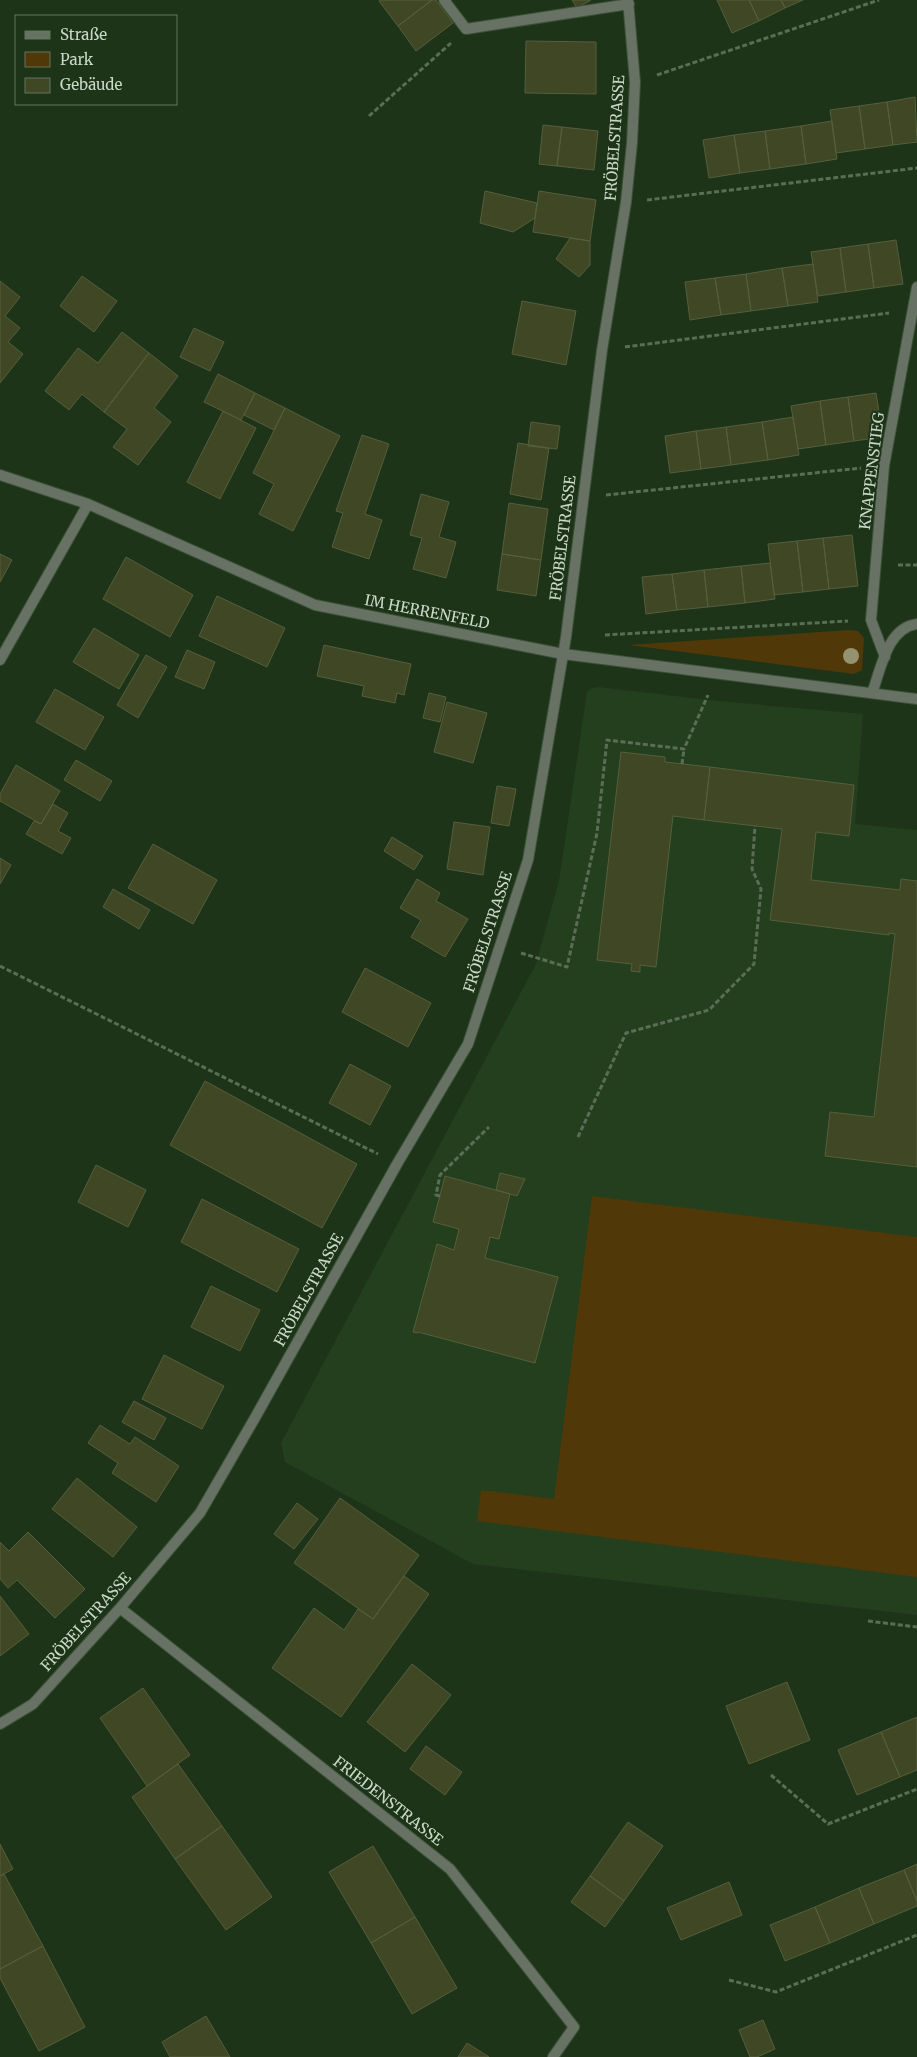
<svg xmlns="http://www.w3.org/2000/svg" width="917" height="2057" font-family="Merriweather,serif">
<rect width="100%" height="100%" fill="#1d3419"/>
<path fill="#243f1e" d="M598 687 718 701 863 714 855 824 917 830V1615L473 1564 285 1462 281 1443 536 964 559 881 587 692 592 688Z"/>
<path fill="#503809" d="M849 630 858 631 864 638 862 670 854 674 629 645Z
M592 1196 917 1237V1577L477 1521 481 1490 554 1499Z"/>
<path fill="#3f4725" stroke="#565f3c" d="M380 0H432L398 26 379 1Z
M432 0H436L453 23 416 51 398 26Z
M572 0H591L577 8Z
M717 0H749L759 21 732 33Z
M749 0H781L785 8 759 21Z
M781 0H803L785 8Z
M526 41 596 42V94L525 93Z
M915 97 917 142 893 145 887 102Z
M887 102 893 145 865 149 859 106Z
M859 106 865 149 836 153 830 110Z
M832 121 837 159 806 164 801 126Z
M543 125 562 127 557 166 539 164Z
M801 126 806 164 770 169 765 131Z
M562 127 598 131 594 170 557 166Z
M765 131 770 169 740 173 734 135Z
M734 135 740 173 709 178 703 140Z
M485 191 537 203 535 218 513 232 480 223Z
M539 191 596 200 590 241 533 232Z
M570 238 590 241V265L579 277 556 259Z
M896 240 903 284 874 288 868 244Z
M868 244 874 288 846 292 840 248Z
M840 248 846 292 818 296 811 252Z
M813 264 818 302 788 306 782 268Z
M782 268 788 306 751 311 746 274Z
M746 274 751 311 721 315 715 278Z
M82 276 117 301 94 332 60 306Z
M715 278 721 315 690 320 685 282Z
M0 281 20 297 5 316 20 328 8 342 23 354 0 383Z
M522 301 576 311 566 365 512 354Z
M194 328 224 342 210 371 180 357Z
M122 332 149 353 104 412 82 394 69 410 45 391 78 348 98 363Z
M149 353 178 376 154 408 171 422 138 465 113 447 127 429 104 412Z
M218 374 255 393 241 420 204 402Z
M255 393 285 408 274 430 244 415Z
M876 393 883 437 854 441 848 397Z
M848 397 854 441 826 445 820 401Z
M820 401 826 445 798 449 791 406Z
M285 408 340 436 293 531 259 514 274 484 253 473Z
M223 411 256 428 220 499 187 482Z
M793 417 799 455 768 460 762 422Z
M531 422 560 426 557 449 528 446Z
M762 422 768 460 731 465 726 427Z
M726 427 731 465 701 469 696 431Z
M696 431 701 469 670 473 665 436Z
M362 435 389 444 365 514 382 520 369 559 332 547 343 513 336 511Z
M518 443 549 448 541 500 510 494Z
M421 494 449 502 439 537 456 542 446 578 413 569 422 538 410 535Z
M509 503 548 509 541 560 502 554Z
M852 535 858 586 829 589 823 538Z
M823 538 829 589 803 592 797 541Z
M797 541 803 592 774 595 768 544Z
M0 554 12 560 0 582Z
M502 554 541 560 536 596 497 590Z
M126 557 193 595 170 637 103 599Z
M770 563 775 599 745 603 741 566Z
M741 566 745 603 708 607 704 570Z
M704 570 708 607 677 610 672 574Z
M672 574 677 610 646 614 642 577Z
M217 596 285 628 267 667 199 636Z
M94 628 139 655 119 689 73 662Z
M324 645 411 664 404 695 397 693 395 703 362 696 364 686 317 676Z
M187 650 215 662 204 689 175 677Z
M146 655 167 667 138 718 117 705Z
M55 689 104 717 85 750 36 722Z
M429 693 446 697 440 722 423 718Z
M447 702 487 713 473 763 434 752Z
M621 752 665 757V762L710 767 704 820 673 816 656 967 640 965V972L631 971 632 964 597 960Z
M76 760 112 781 100 801 64 780Z
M16 765 60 791 41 824 0 801V794Z
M710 767 854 785 849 836 816 832 811 880 900 890 901 879 917 881V1167L825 1156 830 1112 874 1117 895 934 889 933V935L770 920 782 829 704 820Z
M497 786 516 789 509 826 491 823Z
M53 804 68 813 58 831 71 838 62 854 26 834 34 821 41 824Z
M454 822 490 827 483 875 447 869Z
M392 837 423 856 414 870 384 851Z
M153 844 217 880 193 924 128 888Z
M0 858 11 865 0 884Z
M417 879 440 893 436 901 468 919 445 957 411 937 421 920 400 908Z
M113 889 150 910 139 929 103 907Z
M365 968 431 1003 408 1047 342 1012Z
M350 1064 391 1086 370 1125 329 1103Z
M205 1081 357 1164 322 1228 170 1145Z
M96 1165 146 1190 128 1227 78 1202Z
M500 1173 525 1179 517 1196 496 1190Z
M445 1176 510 1194 499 1239 490 1237 485 1258 558 1277 535 1363 418 1332V1333L413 1332 437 1244 454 1250 459 1229 433 1222Z
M202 1199 299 1249 277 1292 181 1242Z
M211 1286 260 1310 240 1351 191 1327Z
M164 1355 224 1386 202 1429 142 1399Z
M134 1401 166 1418 154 1440 122 1422Z
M100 1425 130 1444 135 1437 179 1466 156 1502 112 1473 118 1463 88 1443Z
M77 1478 137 1527 113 1557 52 1509Z
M340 1498 419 1555 373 1619 294 1563Z
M297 1503 318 1519 294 1549 274 1534Z
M28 1532 85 1589 55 1618 17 1580 8 1588 0 1579V1542L9 1551Z
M404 1576 429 1594 341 1717 272 1668 314 1608 344 1630 358 1609 373 1619Z
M0 1596 29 1634 0 1656Z
M412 1664 451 1695 405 1752 367 1722Z
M787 1682 810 1740 749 1764 726 1706Z
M143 1688 190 1755 147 1786 100 1718Z
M917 1717V1770L900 1777 881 1732Z
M881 1732 900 1777 857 1795 838 1750Z
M426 1746 462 1772 445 1795 410 1769Z
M178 1764 222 1826 175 1859 132 1797Z
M628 1822 663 1846 624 1901 590 1876Z
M222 1826 272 1897 226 1930 175 1859Z
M0 1844 13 1869 0 1876Z
M373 1846 415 1917 371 1943 329 1872Z
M917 1864V1901L904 1870Z
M904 1870 917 1901V1906L874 1924 859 1888Z
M4 1874 43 1946 0 1969V1876Z
M590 1876 624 1901 605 1927 571 1902Z
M729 1882 742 1915 681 1940 667 1908Z
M859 1888 874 1924 830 1943 815 1907Z
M815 1907 830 1943 785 1961 770 1925Z
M415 1917 457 1988 412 2014 371 1943Z
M43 1946 85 2027 39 2051 0 1978V1969Z
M206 2016 230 2057H170L162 2042Z
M763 2020 775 2049 757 2057H750L739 2030Z
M467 2043 489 2057H458Z"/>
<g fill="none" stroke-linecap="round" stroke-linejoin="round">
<g stroke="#3c5238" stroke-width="12">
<path id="service" d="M885 657 871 620 884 466 917 287"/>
</g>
<g stroke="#3c5238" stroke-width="12">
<path id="minor" d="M444 0 466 29 629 4
M0 475 88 504 315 605 563 654 917 699
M0 660 88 504
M872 693C881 669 887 628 917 624
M120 1608 450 1869 574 2027 553 2057
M0 1724 33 1704 120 1608 200 1513 256 1416 397 1164 468 1044 528 860 566 637 602 350 626 202 632 143 635 82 628 0"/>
</g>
<path stroke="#5a6e56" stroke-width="3" stroke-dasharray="5 2.5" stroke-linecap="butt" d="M657 75 879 0
M369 116 451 43
M647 200 917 168
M625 347 889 313
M606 495 861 468
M898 565H917
M605 635 848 621
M682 764 684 749
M521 953 567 967 597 833 607 740 684 749 708 695
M0 966 378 1154
M578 1137 626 1033 709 1010 754 964 761 889 752 869 755 826
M440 1196 436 1195 440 1175 489 1127
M868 1621 917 1627
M771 1775 828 1824 917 1789
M729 1980 776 1992 917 1935"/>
<use href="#service" stroke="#677265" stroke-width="10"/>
<use href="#minor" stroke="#677265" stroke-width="10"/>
</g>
<circle fill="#95926f" cx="851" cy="656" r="8"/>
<g text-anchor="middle" stroke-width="4" stroke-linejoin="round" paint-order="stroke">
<g font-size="15" fill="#cbd9c8" stroke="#1d3419">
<text transform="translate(615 138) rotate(-86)" y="5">FRÖBELSTRASSE</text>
<text transform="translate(872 471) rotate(-83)" y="5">KNAPPENSTIEG</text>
<text transform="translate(563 538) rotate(-83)" y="5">FRÖBELSTRASSE</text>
<text transform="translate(427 612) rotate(11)" y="5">IM HERRENFELD</text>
<text transform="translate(488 932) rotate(-72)" y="5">FRÖBELSTRASSE</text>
<text transform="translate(309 1290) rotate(-61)" y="5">FRÖBELSTRASSE</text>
<text transform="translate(86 1622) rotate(-48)" y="5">FRÖBELSTRASSE</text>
<text transform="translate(388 1801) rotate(38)" y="5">FRIEDENSTRASSE</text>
</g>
</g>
<rect x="15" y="15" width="162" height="90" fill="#1d3419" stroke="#63765f"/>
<rect x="25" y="31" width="25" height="8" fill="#677265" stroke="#63765f"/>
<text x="60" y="40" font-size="15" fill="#cbd9c8">Straße</text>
<rect x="25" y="52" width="25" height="15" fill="#503809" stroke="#63765f"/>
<text x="60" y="65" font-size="15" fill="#cbd9c8">Park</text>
<rect x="25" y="78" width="25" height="15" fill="#3f4725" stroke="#63765f"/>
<text x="60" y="90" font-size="15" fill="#cbd9c8">Gebäude</text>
</svg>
